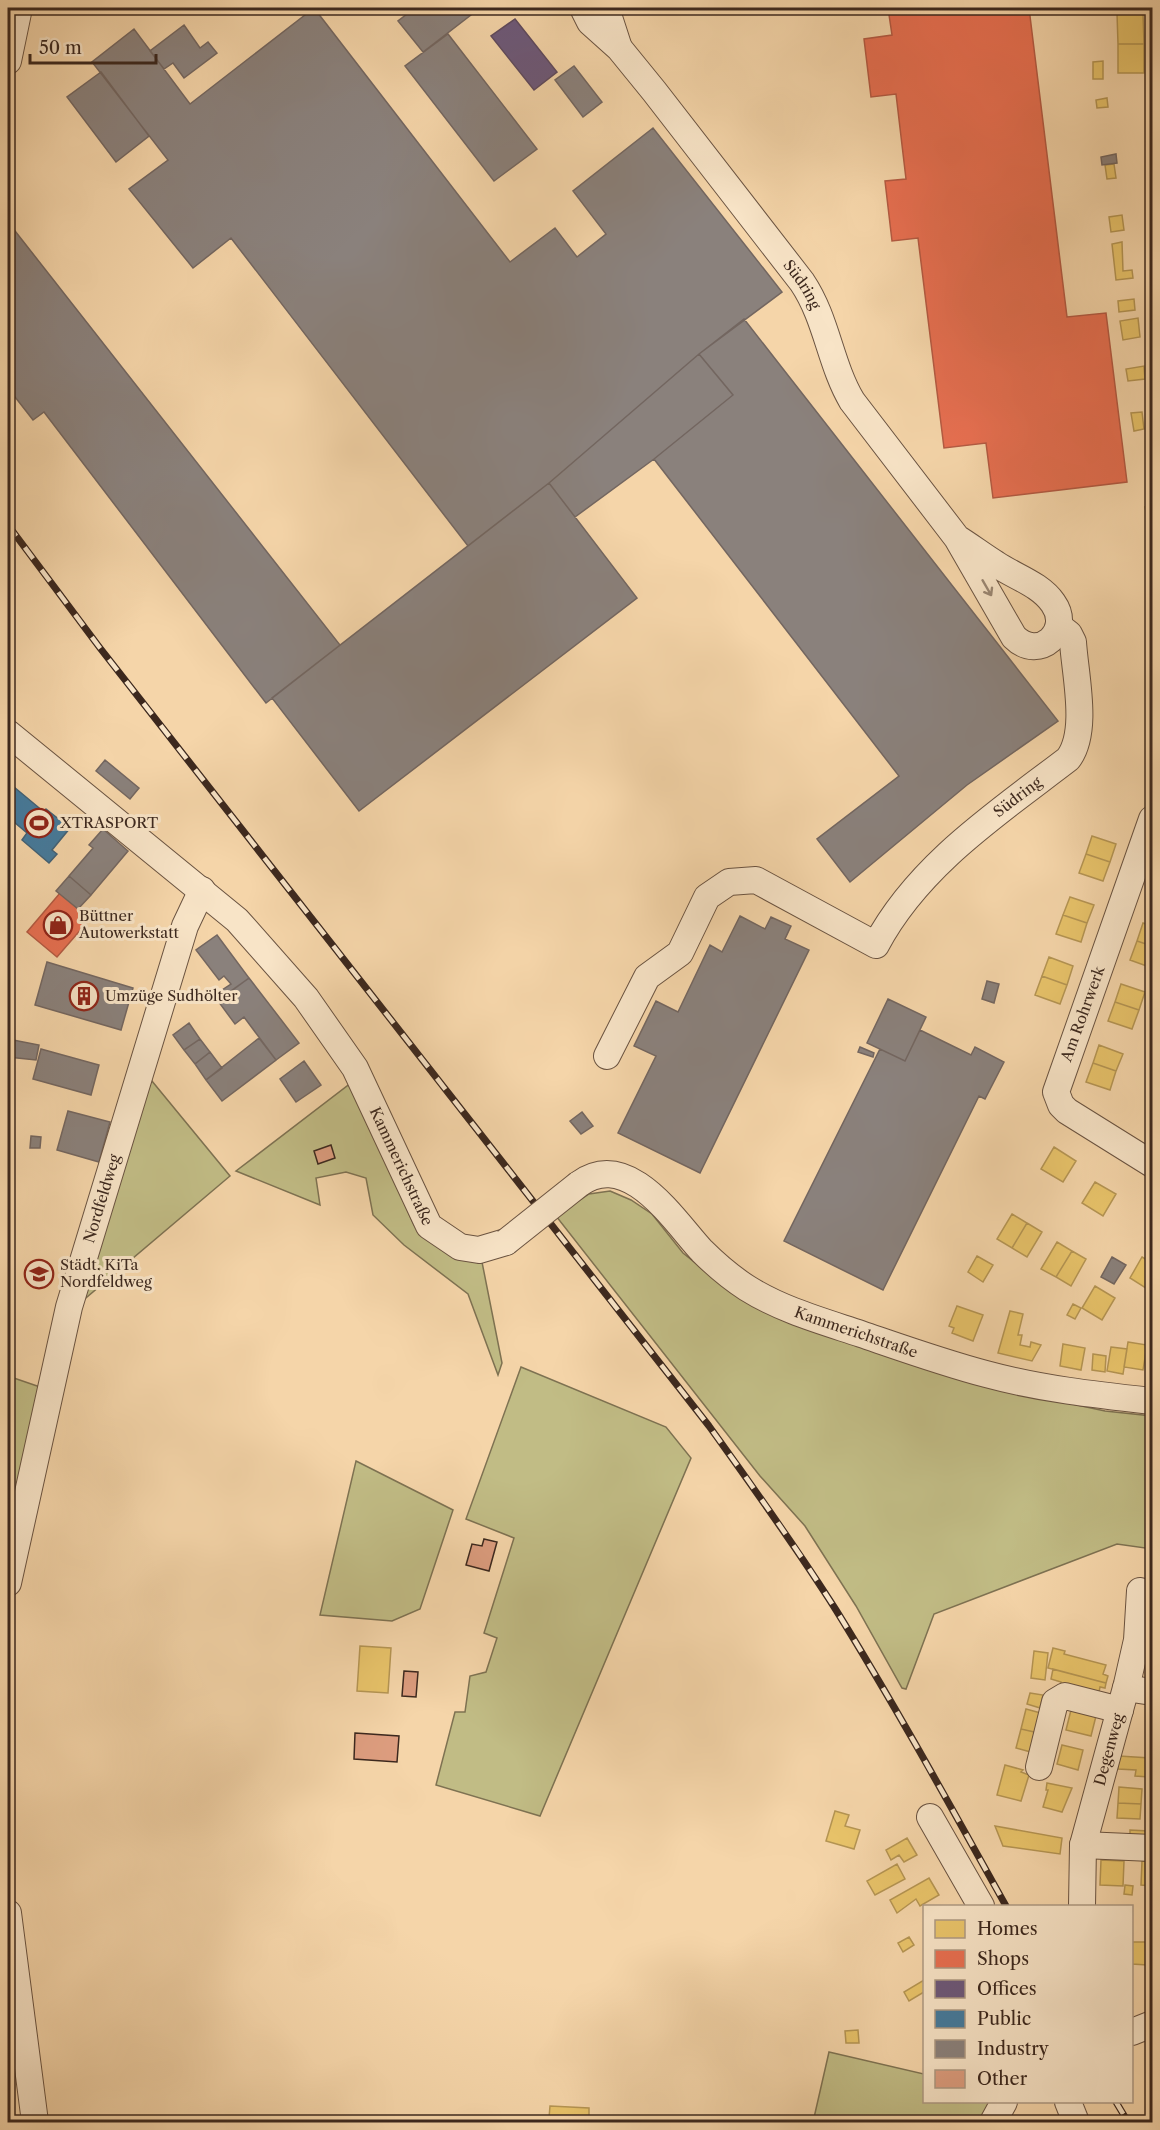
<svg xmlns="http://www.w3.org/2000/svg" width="1160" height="2130" font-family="'Libre Caslon Text',serif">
<rect width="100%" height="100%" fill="#f5d5a9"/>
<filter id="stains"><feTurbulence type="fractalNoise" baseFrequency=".00333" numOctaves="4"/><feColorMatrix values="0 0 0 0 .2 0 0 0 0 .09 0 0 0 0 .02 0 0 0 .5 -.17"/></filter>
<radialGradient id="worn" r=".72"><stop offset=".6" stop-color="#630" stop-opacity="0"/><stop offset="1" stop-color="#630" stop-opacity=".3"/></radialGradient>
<path fill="#c1bc85" stroke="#7e7252" stroke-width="1.5" d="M147 1075 230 1176 74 1308Z
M351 1083 414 1225 454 1254 482 1262 502 1363 498 1375 468 1294 404 1245 373 1215 366 1178 346 1172 316 1178 320 1205 236 1171Z
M610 1191 631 1200 652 1214 683 1253 729 1290 1021 1393 1105 1411 1152 1416V1549L1117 1544 934 1614 906 1689 902 1688 856 1606 805 1526 760 1476 556 1216 589 1194Z
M521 1367 666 1427 691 1458 540 1816 436 1785 455 1712H465L470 1676 486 1672 497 1638 484 1633 514 1538 466 1519Z
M8 1376 43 1388 8 1547Z
M356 1461 453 1510 420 1609 392 1621 320 1615Z
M829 2052 924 2074V2102H994L986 2122H813Z"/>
<path fill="#e9c46a" stroke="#b59553" stroke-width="1.5" d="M1117 13H1143L1144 44H1118Z
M1118 44H1144V73H1118Z
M1103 61V79H1093V62Z
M1107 98 1108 107 1097 108 1096 100Z
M1148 100H1152V120H1147Z
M1147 120H1152V151H1151Z
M1114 164 1116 178 1107 179 1105 165Z
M1122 215 1124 230 1111 232 1109 217Z
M1122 242 1123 271 1132 270 1133 278 1116 280 1112 244Z
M1134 299 1135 310 1119 312 1118 301Z
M1138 318 1140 337 1123 340 1120 321Z
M1144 366 1145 379 1128 381 1126 369Z
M1142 412 1144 429 1134 431 1131 413Z
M1152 506V516L1147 517 1145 507Z
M1152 528V544H1149L1147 529Z
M1092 836 1116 844 1110 862 1086 854Z
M1086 854 1110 862 1103 881 1079 873Z
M1070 897 1094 905 1087 923 1063 915Z
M1063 915 1087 923 1081 942 1056 934Z
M1143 923 1152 926V946L1137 941Z
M1137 941 1152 946V968L1130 960Z
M1049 957 1073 966 1067 985 1042 976Z
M1042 976 1067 985 1060 1004 1035 995Z
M1121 984 1145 992 1139 1010 1115 1002Z
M1115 1002 1139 1010 1132 1029 1108 1021Z
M1099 1045 1123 1054 1116 1071 1093 1063Z
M1093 1063 1116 1071 1110 1090 1086 1082Z
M1054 1147 1076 1161 1063 1182 1041 1169Z
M1095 1182 1116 1194 1103 1216 1082 1203Z
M1012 1214 1027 1223 1012 1248 997 1239Z
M1027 1223 1042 1232 1027 1257 1012 1248Z
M1057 1242 1072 1251 1056 1277 1041 1269Z
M1072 1251 1086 1259 1071 1286 1056 1277Z
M977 1256 993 1265 983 1282 968 1272Z
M1142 1257 1152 1263V1292L1130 1278Z
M1095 1286 1115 1298 1102 1320 1082 1308Z
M1073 1304 1081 1308 1075 1319 1067 1315Z
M957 1306 983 1315 973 1341 952 1333 954 1328 949 1326Z
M1010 1311 1023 1314 1018 1335H1022L1020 1345 1030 1347 1031 1342 1041 1345 1032 1361 998 1353Z
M1128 1342 1147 1345 1143 1370 1124 1367Z
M1063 1344 1085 1348 1081 1370 1060 1366Z
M1111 1347 1127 1349 1123 1374 1107 1371Z
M1093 1354 1106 1356 1105 1372 1092 1370Z
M360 1646 391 1648 388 1693 357 1691Z
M1053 1648 1065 1651 1064 1654 1106 1665 1103 1674 1108 1676 1106 1683 1048 1668Z
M1034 1651 1048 1653 1045 1680 1031 1678Z
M1053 1669 1106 1683 1105 1688 1100 1687 1098 1697 1060 1689 1061 1682 1051 1679Z
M1030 1693 1043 1695 1040 1708 1027 1704Z
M1026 1709 1048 1715 1043 1734 1021 1729Z
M1071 1710 1096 1716 1091 1736 1066 1730Z
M1021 1729 1043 1734 1038 1754 1016 1748Z
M1062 1745 1083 1750 1078 1770 1057 1764Z
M1119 1756 1150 1758 1149 1777 1135 1776 1136 1770 1118 1769Z
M1005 1765 1023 1770 1021 1772 1029 1775 1021 1801 997 1795Z
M1047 1783 1072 1788 1062 1812 1043 1807 1048 1790H1046Z
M1119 1787 1142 1789 1141 1804 1118 1803Z
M1118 1803 1141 1804 1140 1819 1117 1818Z
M835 1811 849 1815 845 1826 860 1830 854 1849 826 1841Z
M995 1826 1062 1838 1060 1854 1003 1846Z
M1130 1830 1148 1831 1147 1838 1130 1837Z
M907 1838 917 1855 904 1862 899 1855 891 1860 886 1850Z
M1101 1860 1124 1861 1123 1886 1100 1885Z
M1142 1861 1152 1862V1886L1141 1885Z
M897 1864 905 1879 875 1895 867 1881Z
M929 1878 939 1895 920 1906 916 1899 897 1913 890 1900Z
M1125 1885 1133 1886 1132 1895 1124 1894Z
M909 1937 914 1945 903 1952 898 1943Z
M1132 1942H1148L1147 1965 1132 1964Z
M924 1980V1992L909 2001 904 1992Z
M858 2030 859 2043H846L845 2031Z
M550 2106 589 2108V2122H557V2119L549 2118Z"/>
<path fill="#e76f51" stroke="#b45a42" stroke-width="1.5" d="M888 8H1029L1067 317 1106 313 1127 482 993 498 986 443 944 448 918 238 892 241 885 181 906 179 896 94 871 97 864 39 892 35Z
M60 893 90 919 57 957 27 932Z"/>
<path fill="#6d597a" stroke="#5e4a5e" stroke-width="1.5" d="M515 19 557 72 534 90 491 36Z"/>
<path fill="#457b9d" stroke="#426277" stroke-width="1.5" d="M8 782 44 812 46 809 70 828 52 850 57 854 49 863 22 840 27 833 8 817Z"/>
<path fill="#8a817c" stroke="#736660" stroke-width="1.5" d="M37 8H54V12L37 10Z
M314 8 510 262 555 228 577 257 606 234 573 191 653 128 782 292 699 354 549 483 468 546 231 238 193 268 129 189 168 160 92 62 134 29 190 104Z
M415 8H480L423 52 398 21Z
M184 25 200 48 208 42 217 53 184 78 173 63 164 69 150 51Z
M448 34 537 149 494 181 405 66Z
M574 66 602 102 583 117 555 80Z
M101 72 149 136 116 162 67 97Z
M1116 154 1117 163 1102 165 1101 157Z
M8 222 340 645 266 703 44 412 33 420 8 388Z
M744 319 1058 721 967 785 850 882 817 839 899 776 654 459 733 395 699 354Z
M699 354 733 395 654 459 575 517 549 483Z
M549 483 637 598 359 811 272 698Z
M105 760 139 788 130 799 96 771Z
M103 829 128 851 91 895 69 876 93 848 89 845Z
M69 876 91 895 78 909 56 891Z
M740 916 765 929 771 917 791 926 785 939 809 950 700 1173 618 1133 656 1056 634 1046 656 1001 678 1012 710 945 722 952Z
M217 935 249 978 225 995 222 990 231 984 224 976 219 980 196 950Z
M47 962 133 988 121 1030 35 1005Z
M249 978 299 1043 276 1060 244 1017 235 1024 218 1001Z
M987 981 999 984 994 1003 982 999Z
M888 999 926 1017 905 1061 867 1043Z
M189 1023 200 1039 184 1050 173 1035Z
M920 1030 971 1055 975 1047 1004 1062 985 1099 979 1096 883 1290 784 1241 880 1049 905 1061Z
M259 1038 276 1060 222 1101 206 1080Z
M8 1039 39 1045 36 1060 8 1057Z
M200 1039 210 1052 195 1064 184 1050Z
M860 1047 874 1053 873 1057 858 1052Z
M41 1049 99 1065 91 1095 33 1079Z
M210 1052 222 1068 206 1080 195 1064Z
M304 1061 321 1085 296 1102 280 1079Z
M68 1111 110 1122 99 1162 57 1150Z
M582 1112 593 1126 581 1134 570 1121Z
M31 1136 41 1137 40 1148H30Z
M1112 1257 1126 1265 1114 1284 1101 1277Z"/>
<path fill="#dd9d7f" stroke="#3c281e" stroke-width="1.5" d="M331 1145 335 1158 318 1164 314 1151Z
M484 1539 497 1542 489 1571 466 1565 472 1544 482 1546Z
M404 1671 418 1672 416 1697 402 1696Z
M355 1733 399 1736 397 1762 354 1759Z"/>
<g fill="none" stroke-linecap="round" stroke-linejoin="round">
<g stroke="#6a5341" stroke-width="28">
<g id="minor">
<path id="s1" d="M583 8 590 22 619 48 654 91 802 282C827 319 830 364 852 401L957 538 1014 637C1039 662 1073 631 1053 603 1040 584 1015 577 996 564 983 556 970 546 957 538"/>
<path d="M606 8 618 45"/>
<path d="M8 61 19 8"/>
<path id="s2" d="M8 733 237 920 306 998 355 1068 429 1226 460 1247 479 1250 506 1242"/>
<path d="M1152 819 1056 1092 1061 1105 1067 1111 1152 1164"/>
<path id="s3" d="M607 1056 647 977 680 953 707 897 729 882 756 880 876 945C918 865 999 812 1068 759 1089 732 1075 675 1073 642L1069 634 1060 627"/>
<path id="s4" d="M579 1184C629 1148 674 1221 702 1251 716 1265 730 1277 747 1288 782 1310 822 1321 861 1334 902 1348 944 1363 986 1374 1041 1389 1097 1395 1152 1401"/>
<path id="s5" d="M8 1583 69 1307 185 926 202 890"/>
<path d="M1126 1688 1152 1692"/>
<path d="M1039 1767 1055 1702 1065 1696 1120 1710"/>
<path d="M930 1817 981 1906"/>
<path d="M1083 1845 1152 1848"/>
<path id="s6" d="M1082 1906 1083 1845 1127 1684 1137 1640 1140 1591"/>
<path d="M8 1913 35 2122"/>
<path d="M1132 2032 1152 2024"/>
<path d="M1068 2102 1076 2122"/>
<path d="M993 2122 1004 2102"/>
</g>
</g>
<use href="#minor" stroke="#f8e4c7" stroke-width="26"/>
<g stroke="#3c281e" stroke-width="7">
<path id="rail" d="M8 525 100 648 709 1426C753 1487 796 1547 836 1610 896 1707 951 1807 1006 1906
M1116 2102 1128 2122"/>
</g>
<use href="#rail" stroke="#f8e4c7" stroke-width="4.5" stroke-dasharray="14" stroke-linecap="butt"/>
<g stroke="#6a5341" stroke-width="28" stroke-linecap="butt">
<path id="minor-bridge" d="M506 1242 579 1184"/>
</g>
<use href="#minor-bridge" stroke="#f8e4c7" stroke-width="26"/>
</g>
<defs><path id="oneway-shaft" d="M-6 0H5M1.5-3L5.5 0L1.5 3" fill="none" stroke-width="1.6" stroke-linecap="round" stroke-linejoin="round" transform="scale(1.5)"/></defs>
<use stroke="#9a8672" href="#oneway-shaft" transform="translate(987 588) rotate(60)"/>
<defs>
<g id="stadium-ring" transform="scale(1.5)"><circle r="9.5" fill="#f8e4c7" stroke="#8f2418" stroke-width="1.5"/><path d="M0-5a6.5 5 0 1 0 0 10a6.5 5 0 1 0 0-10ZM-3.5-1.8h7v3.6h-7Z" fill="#8f2418"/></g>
<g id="shop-ring" transform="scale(1.5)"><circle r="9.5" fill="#f8e4c7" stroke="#8f2418" stroke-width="1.5"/><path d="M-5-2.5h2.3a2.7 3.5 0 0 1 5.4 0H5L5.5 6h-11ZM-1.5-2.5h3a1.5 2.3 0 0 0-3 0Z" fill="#8f2418"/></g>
<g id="building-ring" transform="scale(1.5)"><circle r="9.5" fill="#f8e4c7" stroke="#8f2418" stroke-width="1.5"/><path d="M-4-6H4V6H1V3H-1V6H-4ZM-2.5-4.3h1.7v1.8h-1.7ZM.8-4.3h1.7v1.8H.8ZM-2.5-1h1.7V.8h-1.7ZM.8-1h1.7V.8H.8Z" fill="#8f2418"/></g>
<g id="school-ring" transform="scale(1.5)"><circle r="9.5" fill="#f8e4c7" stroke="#8f2418" stroke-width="1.5"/><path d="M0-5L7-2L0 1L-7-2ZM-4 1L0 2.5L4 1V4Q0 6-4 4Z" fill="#8f2418"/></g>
</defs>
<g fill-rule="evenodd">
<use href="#stadium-ring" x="39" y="823"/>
<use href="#shop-ring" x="58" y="925"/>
<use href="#building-ring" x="84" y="996"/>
<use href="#school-ring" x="39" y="1274"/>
</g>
<g text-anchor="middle" stroke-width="6" stroke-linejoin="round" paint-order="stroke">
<g font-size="15" fill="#3c281e" stroke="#f8e4c7">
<text dy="5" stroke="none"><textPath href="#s1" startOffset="354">Südring</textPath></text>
<text dy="5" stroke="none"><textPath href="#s3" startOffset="588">Südring</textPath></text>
<text transform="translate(1083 1014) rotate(-70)" y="5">Am Rohrwerk</text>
<text dy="5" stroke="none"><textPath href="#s2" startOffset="594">Kammerichstraße</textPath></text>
<text dy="5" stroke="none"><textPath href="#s5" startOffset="396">Nordfeldweg</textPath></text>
<text dy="5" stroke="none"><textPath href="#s4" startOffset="332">Kammerichstraße</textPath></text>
<text dy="5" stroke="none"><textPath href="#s6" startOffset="160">Degenweg</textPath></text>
</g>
<g font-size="15" fill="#3c281e" stroke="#f8e4c7" text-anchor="start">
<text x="60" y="828">XTRASPORT</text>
<text x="79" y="921">Büttner<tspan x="79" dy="17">Autowerkstatt</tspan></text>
<text x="105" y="1001">Umzüge Sudhölter</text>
<text x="60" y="1270">Städt. KiTa<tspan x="60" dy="17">Nordfeldweg</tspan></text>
</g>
</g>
<rect width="1160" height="2130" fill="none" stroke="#f5d5a9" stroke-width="30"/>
<rect x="9" y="9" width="1142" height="2112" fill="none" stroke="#3c281e" stroke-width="3"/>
<rect x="15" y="15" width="1130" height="2100" fill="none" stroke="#3c281e" stroke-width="1.5"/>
<rect x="923" y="1905" width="210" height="198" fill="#f8e4c7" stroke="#ad9983" stroke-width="1.5"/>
<rect x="935" y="1920" width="30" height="18" fill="#e9c46a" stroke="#ad9983" stroke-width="1.5"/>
<text x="977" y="1935" font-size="18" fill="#3c281e">Homes</text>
<rect x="935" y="1950" width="30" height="18" fill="#e76f51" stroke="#ad9983" stroke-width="1.5"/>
<text x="977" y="1965" font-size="18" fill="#3c281e">Shops</text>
<rect x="935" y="1980" width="30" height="18" fill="#6d597a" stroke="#ad9983" stroke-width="1.5"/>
<text x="977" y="1995" font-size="18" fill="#3c281e">Offices</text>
<rect x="935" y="2010" width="30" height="18" fill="#457b9d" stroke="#ad9983" stroke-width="1.5"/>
<text x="977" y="2025" font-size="18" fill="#3c281e">Public</text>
<rect x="935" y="2040" width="30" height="18" fill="#8a817c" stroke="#ad9983" stroke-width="1.5"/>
<text x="977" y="2055" font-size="18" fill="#3c281e">Industry</text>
<rect x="935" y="2070" width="30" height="18" fill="#dd9d7f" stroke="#ad9983" stroke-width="1.5"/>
<text x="977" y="2085" font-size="18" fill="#3c281e">Other</text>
<path d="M30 54v9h126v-9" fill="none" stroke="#3c281e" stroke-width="3"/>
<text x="39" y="54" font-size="18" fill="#3c281e" stroke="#f8e4c7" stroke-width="4.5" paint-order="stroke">50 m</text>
<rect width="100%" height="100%" filter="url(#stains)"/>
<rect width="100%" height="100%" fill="url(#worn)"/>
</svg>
